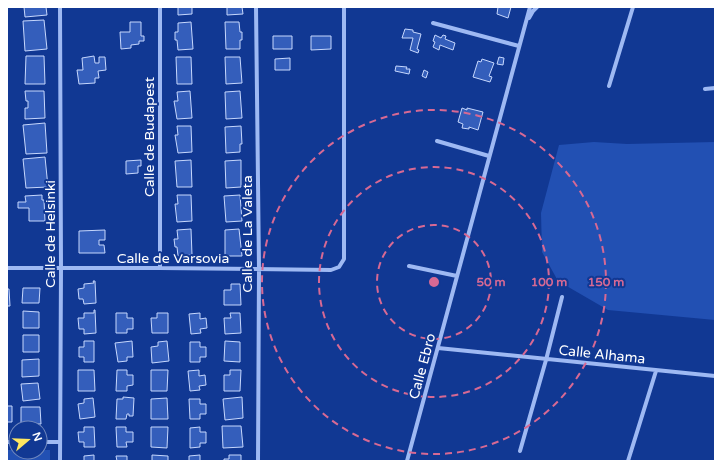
<svg xmlns="http://www.w3.org/2000/svg" width="722" height="468" font-family="'Varela Round',sans-serif">
<rect width="100%" height="100%" fill="#113893"/>
<path fill="#2250b3" d="M594 142 627 144 715 142V320L608 310 558 281 542 252 541 213 559 145Z
M7 450H16V452H40V450H50V461H7Z"/>
<path fill="#345ebb" stroke="#c6d7fd" d="M24 7H46L47 15 25 17Z
M178 7H192V14L178 15Z
M227 7H242L243 14 227 15Z
M498 7H511L508 18 497 14Z
M44 20 47 49 25 51 23 21Z
M130 22H141V36H144V41H139V44L131 45V48L121 49 120 32H130Z
M191 22 193 49 178 50 177 40H175V32H178V23Z
M225 22H239L240 32H242V40H240V49H226Z
M405 29 413 30V32L421 34 417 49 419 50 418 53 410 50 413 38H402Z
M435 35 441 38 443 35 446 36 445 39 455 43 453 50 440 45 439 50 433 47 435 42 433 41Z
M273 36H292V49H273Z
M311 36H331V49L311 50Z
M26 56H44L45 84H25Z
M94 56 95 63H99V57H105L106 70 98 71 99 78H95V83L79 84 77 70H83L82 58Z
M176 57H191L192 84H177Z
M225 57H240L242 83 226 84Z
M499 57 504 58 503 65 497 64Z
M290 58V70H275V59Z
M482 59 494 63 489 76 492 77 490 82 473 77 478 61 481 62Z
M396 66 407 67 406 69H410L409 74 395 71Z
M424 70 428 72 426 78 422 76Z
M25 91H44L45 118 25 119V108H28V101H26Z
M190 91 192 118 177 119 174 101H178L177 92Z
M240 91 242 118 226 119 225 92Z
M462 108 467 110V108L483 112 478 130 469 127V129L462 128 463 124 458 122Z
M45 123 47 153 26 154 23 125Z
M177 126H191L192 152 178 153 175 135H178Z
M241 126 242 144H240V152L226 153 225 127Z
M45 157 48 187 26 188 23 159Z
M141 160V166H138V173L126 174V161Z
M191 160 192 187H177L175 161Z
M241 160V187L226 188 225 161Z
M42 195V200H44L45 221H29V208H18V202H26L25 196Z
M177 195H191L192 221 177 222 175 204H178Z
M240 195 242 221 226 222 224 196Z
M191 229 192 255 178 256 177 247H175L174 239H178L177 230Z
M239 229 242 256H225V230Z
M105 230V240H99V245H104L105 253H79V231Z
M93 281H95L96 303 84 304 83 299H79L78 289 84 288V284L94 283Z
M231 284H240L241 305H224V290H231Z
M23 288H40L39 303H22Z
M7 289H9L10 306H7Z
M94 310H95L96 333 84 334V329H79L78 318H84V313H94Z
M23 311 39 312V328H23Z
M116 313H127V318H133V329H127V333H116Z
M157 313H168V333H152L151 318H157Z
M200 313V319L206 318 207 328 200 329 201 333 191 334 189 314Z
M230 313H240L241 333 225 334 224 318H231Z
M23 335H39V352H23Z
M84 341H94V362H84V357H79V347H84Z
M132 341 133 357H127V361L118 362 115 343Z
M167 341 169 361 152 363 151 347 158 346V342Z
M225 341 240 342V362L224 361Z
M190 342H200V347H206V357H200V362H190Z
M39 359V376L22 377V360Z
M78 370H94L95 391H78Z
M117 370H127V375H133V385L127 386V391H116Z
M151 370H168L167 391H151Z
M199 370V376L205 375 206 385 199 386 200 390 190 391 188 371Z
M230 370H241L240 391H224V375H230Z
M38 383 40 399 23 401 21 384Z
M123 397 134 398 133 416H129V414H127L126 419H116L117 399H123Z
M242 397 243 418 225 420 223 399Z
M93 398 95 417 80 419 78 404 84 403V399Z
M167 398 168 419H151V399Z
M189 399H200V404H206V414H200V419H190Z
M7 406H12V422H7Z
M21 407H40L41 424H21Z
M222 426H241L243 447 223 448Z
M84 427H94L95 447H84V442H79L78 432H84Z
M116 427H126V432H133V442H126L127 447H117Z
M151 427H168L167 448 151 447Z
M200 427V432H206V443H200V447L190 448V428Z
M94 455V461H78H84V456Z
M152 455 168 456V461H152Z
M200 455V461H205H189V456Z
M229 455H241V461H224V459H229Z
M116 456H127V461H133H117Z"/>
<g fill="none" stroke-linecap="round" stroke-linejoin="round">
<path stroke="#9eb9f3" stroke-width="4" d="M256 7 259 269 258 461
M529 18 533 11 537 7
M433 23 519 46
M609 86 633 7
M705 89 715 88
M437 141 489 156
M409 266 457 276
M7 268H160L331 270 339 267 344 259V7
M160 268V7
M438 348 715 376
M7 442H16
M40 442H60
M520 451 546 360 562 297
M60 461 61 269 60 7
M407 461 530 7
M628 461 656 371"/>
</g>
<g fill="none" stroke="#d76994" stroke-width="2" stroke-dasharray="7 5">
<circle cx="434" cy="282" r="57"/>
<circle cx="434" cy="282" r="115"/>
<circle cx="434" cy="282" r="172"/>
</g>
<g text-anchor="middle" stroke-width="4" stroke-linejoin="round" paint-order="stroke">
<g font-size="14" fill="#fff" stroke="#113893">
<text transform="translate(149 137) rotate(-90)" y="5">Calle de Budapest</text>
<text transform="translate(50 234) rotate(-90)" y="5">Calle de Helsinki</text>
<text transform="translate(247 234) rotate(-90)" y="5">Calle de La Valeta</text>
<text x="173" y="263">Calle de Varsovia</text>
<text transform="translate(602 354) rotate(6)" y="5">Calle Alhama</text>
<text transform="translate(422 366) rotate(-75)" y="5">Calle Ebro</text>
</g>
</g>
<circle cx="434" cy="282" r="6" fill="#d76994" stroke="#113893" stroke-width="2"/>
<g font-size="12" text-anchor="middle" font-weight="bold" fill="#d76994" stroke="#113893" stroke-width="4" stroke-linejoin="round" paint-order="stroke">
<text x="491" y="286">50 m</text>
<text x="549" y="286">100 m</text>
<text x="606" y="286">150 m</text>
</g>
<rect width="722" height="468" fill="none" stroke="#ffffff" stroke-width="16"/>
<g transform="translate(28 440) rotate(71)"><circle r="19" fill="#113893" stroke="#7088be"/>
<path d="M0-3L7 15L0 10L-7 15Z" fill="#ffe760"/>
<text y="-6" font-size="11" font-weight="bold" text-anchor="middle" fill="#ffffff">N</text>
</g>
</svg>
